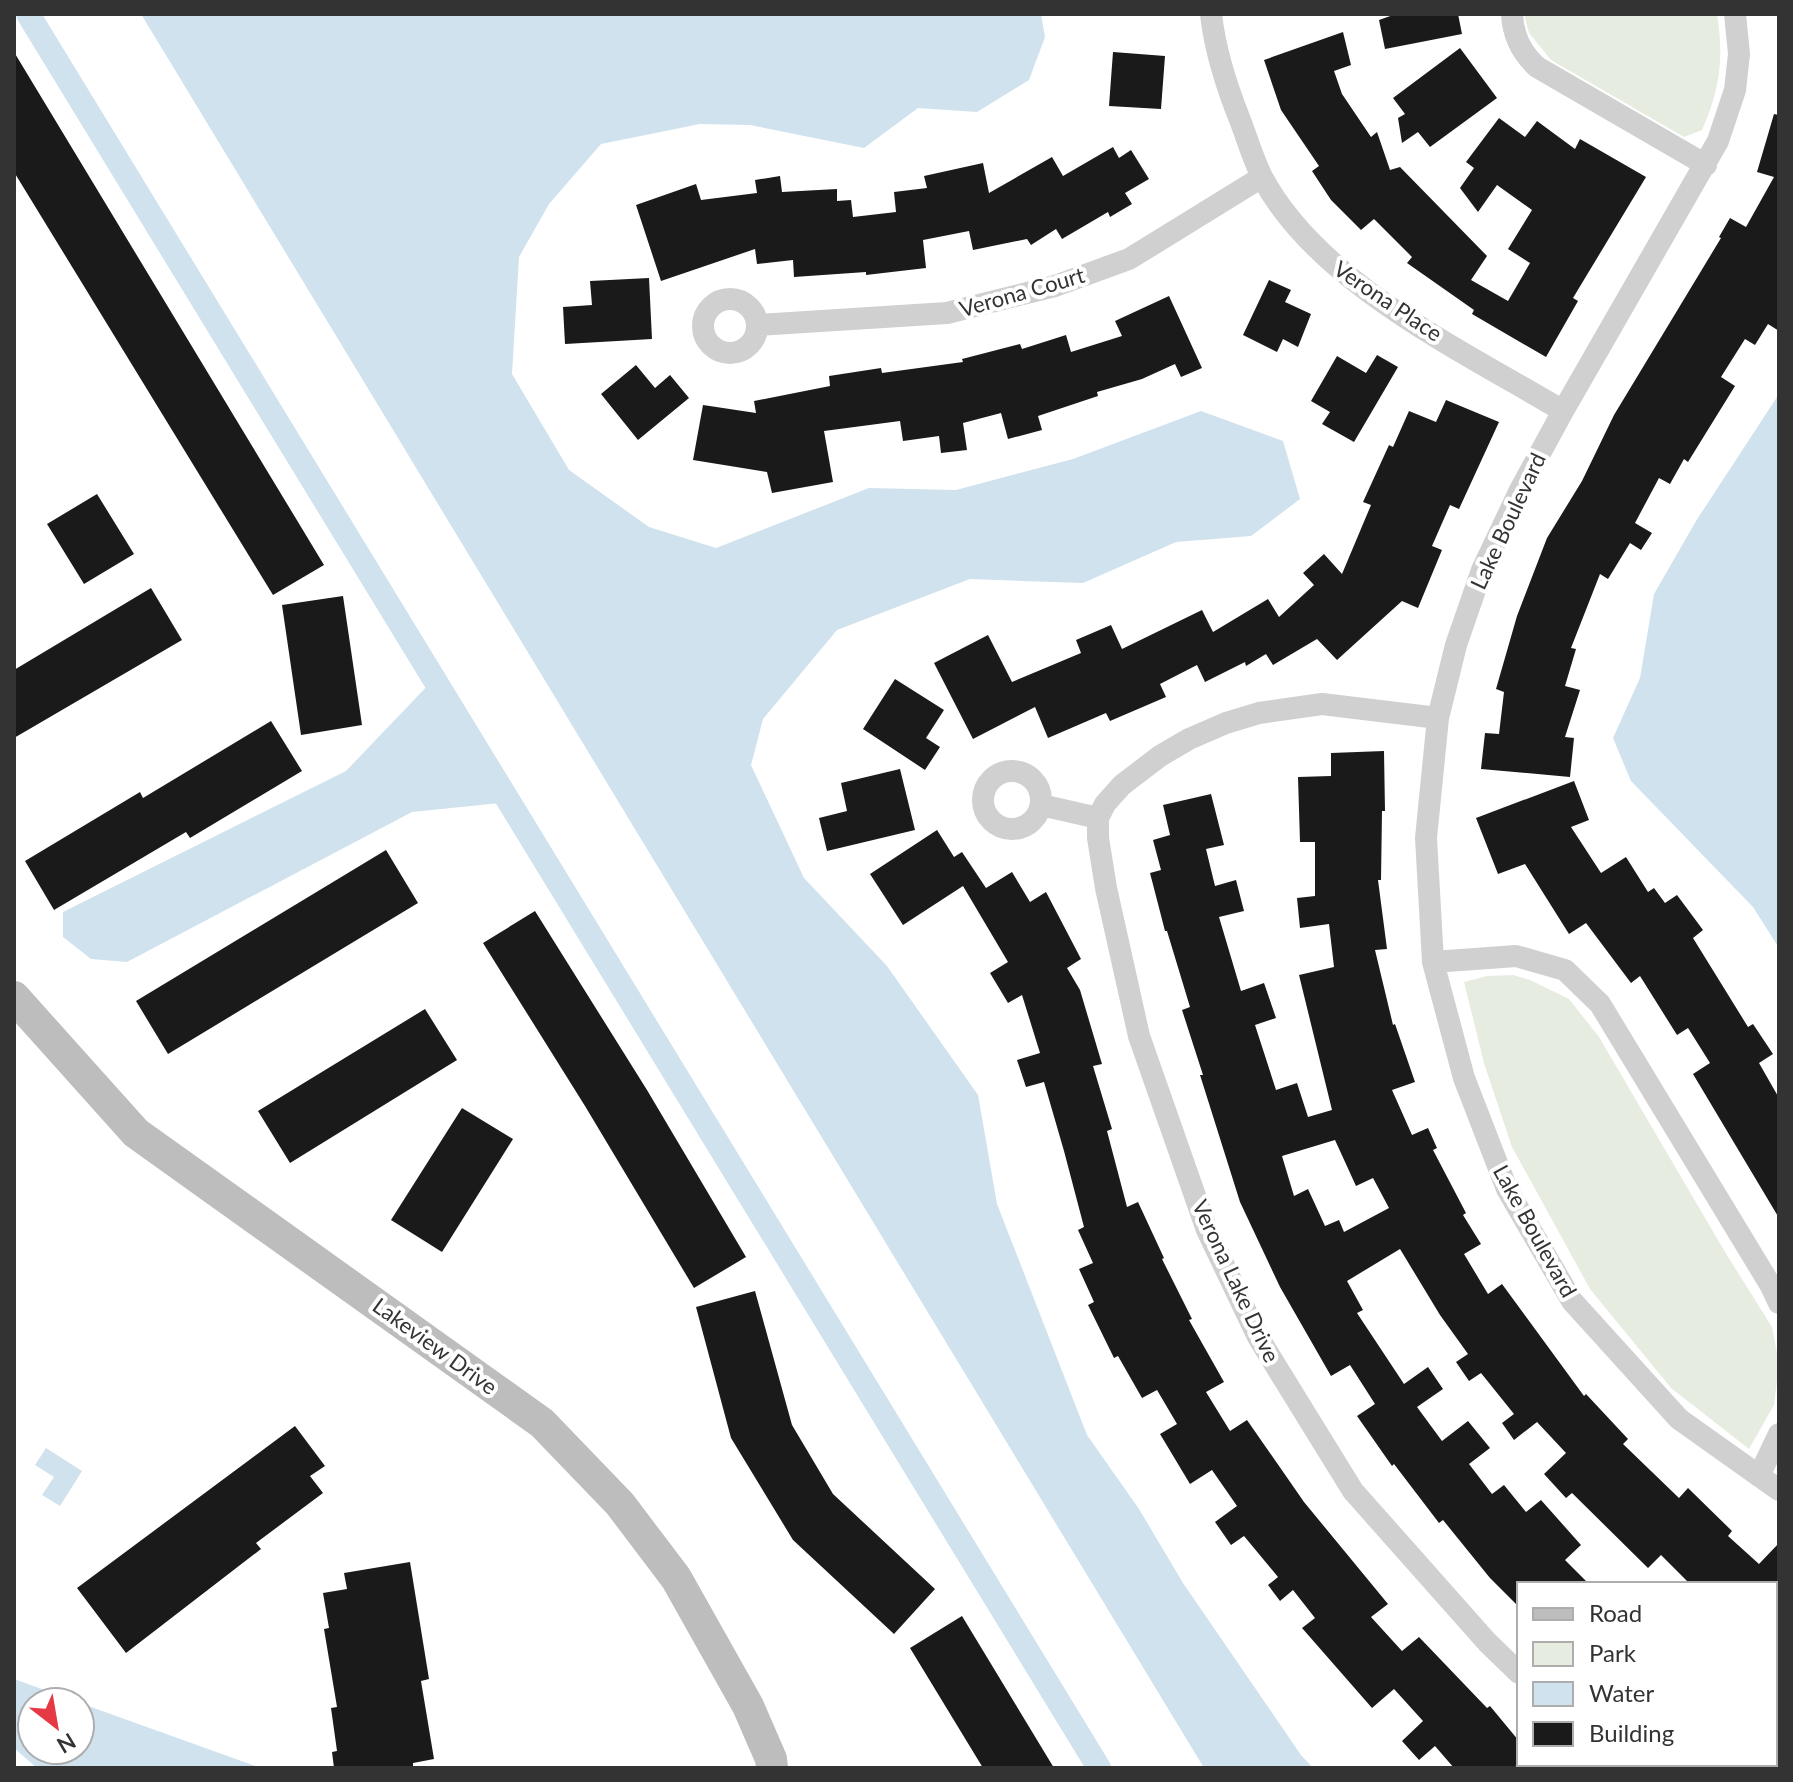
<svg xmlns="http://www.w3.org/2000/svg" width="1793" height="1782" font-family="Lato,sans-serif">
<rect width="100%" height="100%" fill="#fff"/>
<path fill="#e6ecdf" d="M1524 14H1717C1724 58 1720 90 1702 130L1684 137 1551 60 1529 33Z
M1513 975 1530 980 1569 999 1599 1037 1725 1252 1772 1327 1779 1364 1774 1405 1749 1449 1671 1388 1590 1289 1512 1147 1484 1063 1464 982 1487 976Z"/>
<path fill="#cfe2ee" d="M141 14H1041L1045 37 1029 80 977 112 918 108 864 148 750 125 700 124 601 144 549 204 519 257 512 374 569 470 649 527 716 548 869 488 956 490 1073 459 1201 411 1283 441 1300 499 1251 536 1176 542 1083 583 970 579 837 630 763 719 751 765 804 878 887 966 978 1095 997 1204 1087 1435 1139 1509 1183 1583 1301 1755 1313 1768H1204Z
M1779 394V948L1753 907 1631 781 1613 738 1640 678 1654 594 1696 521Z
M434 679 510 802 412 812 127 962 91 959 63 937V912L346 771Z
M46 1448 82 1471 60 1506 42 1495 54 1477 35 1465Z
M14 1679 78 1702H32V1750H80V1703L261 1768H37L14 1748Z"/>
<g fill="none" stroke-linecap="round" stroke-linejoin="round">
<path stroke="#cfe2ee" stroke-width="24" d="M28 14 1099 1768"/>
</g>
<path fill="#1a1a1a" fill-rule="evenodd" d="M1396 14H1458L1462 34 1385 49 1379 20Z
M1343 32 1351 65 1334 71 1342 94 1371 137 1377 132 1390 170 1400 167 1487 256 1471 280 1508 301 1530 263 1508 249 1532 210 1497 185 1478 212 1460 188 1474 168 1466 162 1499 118 1525 137 1537 121 1575 149 1580 139 1646 177 1573 298 1578 301 1546 357 1472 314 1474 310 1407 263 1412 257 1374 219 1361 230 1331 200 1312 171 1319 166 1281 110 1264 60Z
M1460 48 1497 98 1430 147 1418 132 1402 143 1398 118 1405 114 1393 98Z
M14 52 324 565 273 595 14 172Z
M1113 52 1165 56 1161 109 1109 106Z
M1774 114 1779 115V331L1768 324 1755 345 1745 339 1721 377 1735 386 1688 462 1684 459 1670 484 1659 478 1635 523 1652 533 1641 550 1630 543 1608 579 1600 574 1571 648 1576 649 1565 686 1580 690 1565 737 1574 738 1570 777 1481 769 1485 733 1499 734 1504 692 1496 689 1517 616 1547 538 1582 481 1614 415 1721 238 1719 237 1730 218 1746 227 1774 177 1757 172Z
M1113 147 1119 158 1131 150 1149 179 1125 193 1132 204 1110 217 1108 212 1062 239 1056 229 1031 245 1027 239 973 250 969 231 923 240 926 268 866 275V272L794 277 793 260 757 264 755 249 661 281 636 205 696 184 701 200 757 193 755 180 780 176 782 192 837 189V201L851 200 853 217 896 212 894 192 927 188 924 176 983 163 989 193 1052 157 1063 176Z
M649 278 652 339 565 344 563 307 592 305 590 281Z
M1269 280 1291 290 1285 302 1311 314 1298 347 1283 339 1277 352 1243 335Z
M1169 296 1202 368 1181 377 1175 364 1142 379 1097 392 1098 396 1038 416 1042 430 1008 439 1001 413 963 423 967 450 941 453 939 436 903 441 900 421 824 431 833 482 772 493 767 472 693 460 703 405 756 413 754 401 830 386 829 376 881 368 882 373 963 362 962 359 1020 344 1022 349 1066 335 1071 352 1122 336 1115 321Z
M1377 355 1398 367 1354 442 1322 424 1330 412 1311 401 1337 356 1366 373Z
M636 365 655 388 670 375 689 398 638 440 601 394Z
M1446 400 1499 422 1459 509 1450 505 1432 546 1442 550 1418 608 1402 601 1337 660 1317 639 1273 665 1266 654 1246 666 1245 662 1205 682 1197 665 1160 684 1166 697 1110 721 1106 713 1048 738 1035 707 973 739 934 663 988 635 1012 682 1081 653 1076 640 1111 625 1122 649 1202 610 1213 632 1268 599 1279 617 1314 585 1303 573 1324 554 1342 574 1371 505 1363 502 1389 445 1393 447 1409 411 1436 422Z
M97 494 134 554 84 584 47 524Z
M151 588 182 640 14 738V670Z
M343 596 362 725 301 735 282 605Z
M895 679 944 710 926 738 940 747 925 770 863 729Z
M271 721 302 771 190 838 186 832 54 910 25 861 140 792 143 798Z
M1384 751 1385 811H1382L1381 880H1378L1387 949 1375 950 1393 1025 1395 1024 1415 1082 1392 1090 1412 1135 1428 1128 1437 1148 1433 1150 1466 1213 1463 1215 1481 1244 1464 1254 1488 1294 1502 1284 1584 1396 1586 1394 1628 1439 1623 1444 1679 1498 1688 1488 1732 1531 1728 1536 1759 1564 1779 1543V1584H1690L1661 1555 1648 1568 1572 1493 1566 1498 1544 1474 1566 1453 1537 1422 1514 1440 1502 1423 1514 1414 1481 1373 1469 1381 1456 1362 1468 1354 1440 1315 1400 1249 1347 1281 1363 1310 1357 1313 1404 1384 1428 1367 1443 1389 1417 1407 1442 1441 1468 1421 1490 1448 1469 1464 1492 1494 1504 1485 1526 1512 1541 1500 1581 1545 1565 1560 1589 1584H1519V1607L1490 1578 1443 1520 1439 1523 1394 1464 1392 1466 1357 1416 1375 1404 1350 1365 1331 1376 1280 1287 1240 1202 1200 1075H1203L1182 1010 1190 1007 1167 931H1165L1150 873 1161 870 1153 840 1170 835 1163 805 1211 794 1224 845 1206 849 1215 886 1236 880 1244 911 1219 917 1241 991 1264 983 1276 1018 1255 1025 1276 1090 1297 1083 1308 1117 1332 1110 1299 975 1334 967 1329 924 1300 928 1297 898 1315 896V842H1300L1298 777 1331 776V753ZM1335 1140 1356 1186 1373 1178 1389 1208 1344 1232 1339 1220 1325 1226 1308 1189 1294 1196 1282 1156Z
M900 769 915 830 827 851 819 818 847 811 841 783Z
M1574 781 1589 820 1571 827 1601 873 1626 857 1648 892 1654 888 1665 903 1677 895 1703 930 1693 938 1748 1027 1753 1024 1773 1054 1759 1063 1779 1098V1218L1693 1074 1710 1063 1688 1028 1677 1035 1640 976 1631 983 1586 923 1569 934 1525 864 1498 874 1476 818Z
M937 830 954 857 962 852 986 888 1012 872 1030 902 1046 892 1081 959 1067 968 1080 990 1102 1064 1093 1066 1112 1129 1107 1131 1127 1207 1138 1202 1164 1258 1162 1259 1192 1319 1189 1320 1224 1382 1206 1392 1230 1431 1247 1420 1304 1502 1388 1604 1371 1617 1402 1651 1419 1637 1487 1708 1490 1706 1519 1741V1763L1513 1768H1454L1435 1746 1419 1760 1402 1741 1423 1721 1394 1689 1372 1708 1302 1628 1315 1618 1293 1590 1280 1601 1268 1585 1278 1577 1244 1536 1231 1545 1215 1522 1237 1506 1212 1470 1190 1484 1160 1434 1177 1424 1157 1390 1142 1398 1118 1356 1114 1358 1088 1305 1094 1302 1079 1269 1093 1263 1078 1230 1084 1227 1064 1151 1044 1082 1026 1087 1017 1060 1040 1053 1022 995 1008 1003 990 973 1008 962 963 886 903 925 870 874Z
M386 850 418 903 168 1054 136 1001Z
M535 911 647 1090 746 1257 694 1288 585 1106 483 943Z
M425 1009 457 1060 290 1163 258 1111Z
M462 1108 513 1139 442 1252 391 1220Z
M755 1291 792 1425 833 1494 935 1589 894 1634 793 1540 731 1438 696 1307Z
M295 1426 325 1466 310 1476 323 1493 256 1543 261 1549 126 1653 77 1588Z
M410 1562 429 1679 421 1681 434 1759 413 1763V1768H334L332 1752 337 1751 331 1708 337 1707 324 1629 329 1628 323 1593 347 1589 344 1573Z
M962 1616 1054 1768H983L910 1648Z"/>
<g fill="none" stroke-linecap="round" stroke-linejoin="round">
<path stroke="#d0d0d0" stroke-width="22" d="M1211 14C1215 51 1226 85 1240 120 1247 138 1253 159 1262 177 1318 283 1463 351 1563 411
M1512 14C1513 36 1521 52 1537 67L1706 165
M1735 14 1739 54 1735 90 1718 141 1563 411 1520 490 1482 570 1456 645 1438 718 1426 838 1433 962 1464 1078 1507 1189 1572 1301 1679 1419 1779 1490
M703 326a27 27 0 1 1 54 0a27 27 0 1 1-54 0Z
M758 325 947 313 1055 286 1129 259 1262 177
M1438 718 1322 704 1259 713 1226 723 1189 739 1160 756 1122 785 1105 804 1098 818V838L1106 888 1139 1036 1207 1230 1258 1337 1353 1491 1487 1642 1519 1673
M983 800a29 29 0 1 1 58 0a29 29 0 1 1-58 0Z
M1041 805 1098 818
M1433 962 1516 956 1565 970 1600 1004 1771 1286 1779 1303
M1759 1476 1779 1434
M1611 1764 1615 1768"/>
<path stroke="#bdbdbd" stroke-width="32" d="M14 997 136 1133 542 1423 620 1504 676 1578 748 1706 771 1759 772 1768"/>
</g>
<g text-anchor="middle" stroke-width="8" stroke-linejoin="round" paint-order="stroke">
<g font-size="22" fill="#333" stroke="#fff">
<text transform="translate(1022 292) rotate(-16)" y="8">Verona Court</text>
<text transform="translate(1388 301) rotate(34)" y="8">Verona Place</text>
<text transform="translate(1508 521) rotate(-65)" y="8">Lake Boulevard</text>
<text transform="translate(1535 1231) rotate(61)" y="8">Lake Boulevard</text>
<text transform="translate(1236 1281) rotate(65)" y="8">Verona Lake Drive</text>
<text transform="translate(435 1346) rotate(36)" y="8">Lakeview Drive</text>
</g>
</g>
<rect width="1793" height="1782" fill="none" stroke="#333333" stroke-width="32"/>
<rect x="1517" y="1582" width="260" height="184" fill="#ffffff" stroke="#adadad" stroke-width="2"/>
<rect x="1533" y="1608" width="40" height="12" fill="#bdbdbd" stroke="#adadad" stroke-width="2"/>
<text x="1589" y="1622" font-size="24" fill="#333333">Road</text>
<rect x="1533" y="1642" width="40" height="24" fill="#e6ecdf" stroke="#adadad" stroke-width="2"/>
<text x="1589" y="1662" font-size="24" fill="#333333">Park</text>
<rect x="1533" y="1682" width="40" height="24" fill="#cfe2ee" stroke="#adadad" stroke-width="2"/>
<text x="1589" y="1702" font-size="24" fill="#333333">Water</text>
<rect x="1533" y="1722" width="40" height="24" fill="#1a1a1a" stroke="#adadad" stroke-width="2"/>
<text x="1589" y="1742" font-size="24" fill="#333333">Building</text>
<g transform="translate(56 1726) rotate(149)"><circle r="38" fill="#ffffff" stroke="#adadad" stroke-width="2"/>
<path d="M0-6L14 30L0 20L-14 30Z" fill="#e63946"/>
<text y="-12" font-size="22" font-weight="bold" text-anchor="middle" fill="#333333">N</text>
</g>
</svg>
